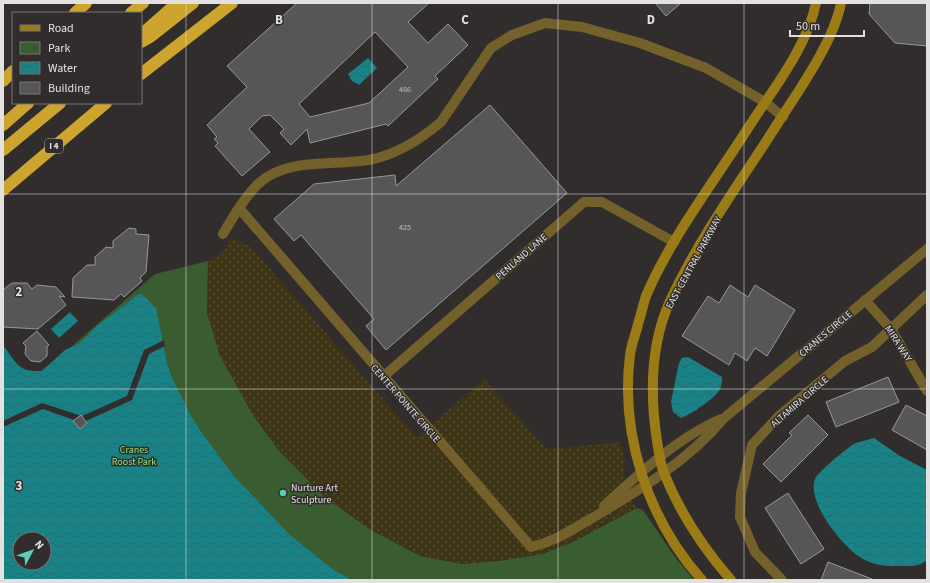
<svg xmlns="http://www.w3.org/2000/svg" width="930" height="583" font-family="'Source Sans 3',sans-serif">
<defs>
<pattern id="sand-dots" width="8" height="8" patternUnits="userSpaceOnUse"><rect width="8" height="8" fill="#3d3515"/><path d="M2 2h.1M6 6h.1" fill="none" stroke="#595237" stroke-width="1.8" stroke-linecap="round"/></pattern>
<pattern id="water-waves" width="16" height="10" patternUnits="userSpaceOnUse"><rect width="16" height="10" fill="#188286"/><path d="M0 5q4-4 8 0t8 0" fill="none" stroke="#2a696b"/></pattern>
</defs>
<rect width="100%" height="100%" fill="#302d2c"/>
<path fill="url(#sand-dots)" d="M231 238 250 246 417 438 484 379 546 449 620 442C623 456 628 470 622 483L637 508 575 541 543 554 499 561 461 564 420 556 371 530 326 498 278 450 253 415 220 356 207 313 208 261 221 254Z"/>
<path fill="#395d30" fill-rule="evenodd" d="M208 261 207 313 220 356 253 415 278 450 326 498 371 530 420 556 461 564 499 561 543 554 575 541 637 508 643 510 675 557 694 580H3L41 371 71 347 155 274ZM20 539H44V563H20Z"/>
<path fill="url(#water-waves)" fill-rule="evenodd" d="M368 58 377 68 359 85 352 81 348 74Z
M139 294 143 295 156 308 167 363 172 378 189 412 199 429 233 475 290 535 335 571 352 580H3V345C17 363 17 372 42 371L65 350 80 343 98 325ZM20 539H44V563H20Z
M70 312 78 321 59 338 51 329Z
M688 357 722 377C722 381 722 385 720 389 716 398 690 415 681 418L673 412 671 402 679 363 682 358Z
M874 438 900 456 927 470V560C918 567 913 566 902 566 887 566 876 566 863 559 844 549 806 502 815 479 818 472 849 446 856 443 862 441 868 440 874 438Z"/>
<path fill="#302d2c" d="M164 340 165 346 149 354 132 400 86 421 87 423 80 429 74 420 43 409 3 427V421L42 403 82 416 127 396 144 350Z"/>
<path fill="#565659" stroke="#97979a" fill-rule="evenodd" d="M297 3H429L408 22 428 43 448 24 468 45 435 76 438 79 388 126 386 124 310 143 307 129 291 145 280 133 284 129 270 115 262 116 249 129 270 152 242 176 215 146 218 143 214 139 217 137 207 125 247 87 227 66ZM375 32 408 67 369 103 310 117 299 104Z
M655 3H681L666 16Z
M870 3H927V46L895 43 869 14Z
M490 105 567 193 386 350 366 326 374 319 301 235 294 241 274 219 314 184 395 175 396 186Z
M129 228 136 229V234L149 235 146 272 140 278 142 281 124 297 121 294 114 300 72 297 73 278 87 265H95V257L106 247 113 248V241Z
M12 283H27L32 289 37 285 56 287 65 297 59 296 66 305 38 329 3 327V290Z
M730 285 748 297 755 285 795 310 767 356 755 348 747 361 735 353 729 365 682 336 708 296 719 303Z
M37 331 49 345 47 346V356L40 362 31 361 25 354 26 346 23 343Z
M888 377 899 402 836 427 826 402Z
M906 405 927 416V450L892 430Z
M81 415 87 423 80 429 73 421Z
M808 415 828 435 781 482 763 464 792 435 789 433Z
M788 493 824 549 801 564 765 508Z
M828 562 872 579V580H821Z"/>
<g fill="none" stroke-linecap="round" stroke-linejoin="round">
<path stroke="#74602a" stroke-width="10" d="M239 208 531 547C557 541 572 529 594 517 641 489 688 461 723 419L927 249
M223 234C233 217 244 198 258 184 287 157 333 166 369 160 395 155 421 139 441 122L491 48 512 35 545 23 582 27 640 43 706 68 765 102 783 117
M865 300 891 329 927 391
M384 376 584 202H602L674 242
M604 506C636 476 680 436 721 419
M782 580 755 552 740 517 741 493 752 445 780 415 845 361 872 347 927 295"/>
<path stroke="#9b7b15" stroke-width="10" d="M702 580C648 520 620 435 630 355 631 345 636 334 638 324 641 315 643 305 646 296 671 237 716 179 750 125 774 88 807 47 816 3
M731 580C704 549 679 511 664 473 660 463 659 452 657 441 650 395 650 345 670 301 699 238 741 181 778 123 799 90 834 41 841 3"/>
<path stroke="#cda42d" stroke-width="12" d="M75 13 86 3
M131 13 143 3
M141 35 177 3
M141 42 150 37 193 3
M141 74 232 3
M3 81 13 71
M3 125 28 103
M3 150 60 103
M3 190 106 103"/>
</g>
<path fill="none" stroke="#e3e1e0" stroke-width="1" stroke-opacity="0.55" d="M186 3V580M372 3V580M558 3V580M744 3V580M3 194H927M3 389H927"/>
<circle fill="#5acebd" stroke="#302d2c" stroke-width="1.5" cx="283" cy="493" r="4"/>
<g text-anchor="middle" stroke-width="3" stroke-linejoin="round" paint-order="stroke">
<g font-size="8" fill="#c0bebe">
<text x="405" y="92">486</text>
<text x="405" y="230">425</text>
</g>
<rect fill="#302d2c" stroke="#adabaa" stroke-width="1" x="45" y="139" width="18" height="14" rx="3"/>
<g font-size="9" font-weight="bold" fill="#e3e1e0">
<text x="54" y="149">I 4</text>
</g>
<g font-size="10" fill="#e3e1e0" stroke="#302d2c">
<text transform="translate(521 256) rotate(-41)" y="4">PENLAND LANE</text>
<text transform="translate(693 262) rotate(-61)" y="4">EAST CENTRAL PARKWAY</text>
<text transform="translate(825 333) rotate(-40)" y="4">CRANES CIRCLE</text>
<text transform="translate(899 343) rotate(57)" y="4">MIRA WAY</text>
<text transform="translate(799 401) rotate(-41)" y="4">ALTAMIRA CIRCLE</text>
<text transform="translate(406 403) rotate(49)" y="4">CENTER POINTE CIRCLE</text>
</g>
<g font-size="10" fill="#96de84" stroke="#302d2c">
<text x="134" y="453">Cranes<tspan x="134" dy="12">Roost Park</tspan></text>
</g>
<g font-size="10" fill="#e3e1e0" stroke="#302d2c" text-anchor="start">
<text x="291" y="491">Nurture Art<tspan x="291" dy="12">Sculpture</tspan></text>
</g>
</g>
<g font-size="13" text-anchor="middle" font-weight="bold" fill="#e3e1e0" stroke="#302d2c" stroke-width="3" stroke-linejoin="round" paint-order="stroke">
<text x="279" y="24">B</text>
<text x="465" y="24">C</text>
<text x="651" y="24">D</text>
<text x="19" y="296">2</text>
<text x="19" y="490">3</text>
</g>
<rect width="930" height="583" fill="none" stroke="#e3e1e0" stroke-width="8"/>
<rect x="12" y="12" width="130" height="92" fill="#302d2c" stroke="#787574"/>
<rect x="20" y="25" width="20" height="6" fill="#9b7b15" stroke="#787574"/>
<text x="48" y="32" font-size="12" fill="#e3e1e0">Road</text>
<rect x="20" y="42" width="20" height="12" fill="#395d30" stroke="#787574"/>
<text x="48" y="52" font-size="12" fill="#e3e1e0">Park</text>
<rect x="20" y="62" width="20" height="12" fill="url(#water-waves)" stroke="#787574"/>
<text x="48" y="72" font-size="12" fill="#e3e1e0">Water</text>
<rect x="20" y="82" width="20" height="12" fill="#565659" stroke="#787574"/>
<text x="48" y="92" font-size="12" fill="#e3e1e0">Building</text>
<g transform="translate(32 551) rotate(49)"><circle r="19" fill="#302d2c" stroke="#787574"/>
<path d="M0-3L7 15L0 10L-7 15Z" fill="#5acebd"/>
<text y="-6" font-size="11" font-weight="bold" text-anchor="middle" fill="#e3e1e0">N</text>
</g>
<path d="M790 30v6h74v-6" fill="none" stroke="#e3e1e0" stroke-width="2"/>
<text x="796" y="30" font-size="12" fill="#e3e1e0" stroke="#302d2c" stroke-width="3" paint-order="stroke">50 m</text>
</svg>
